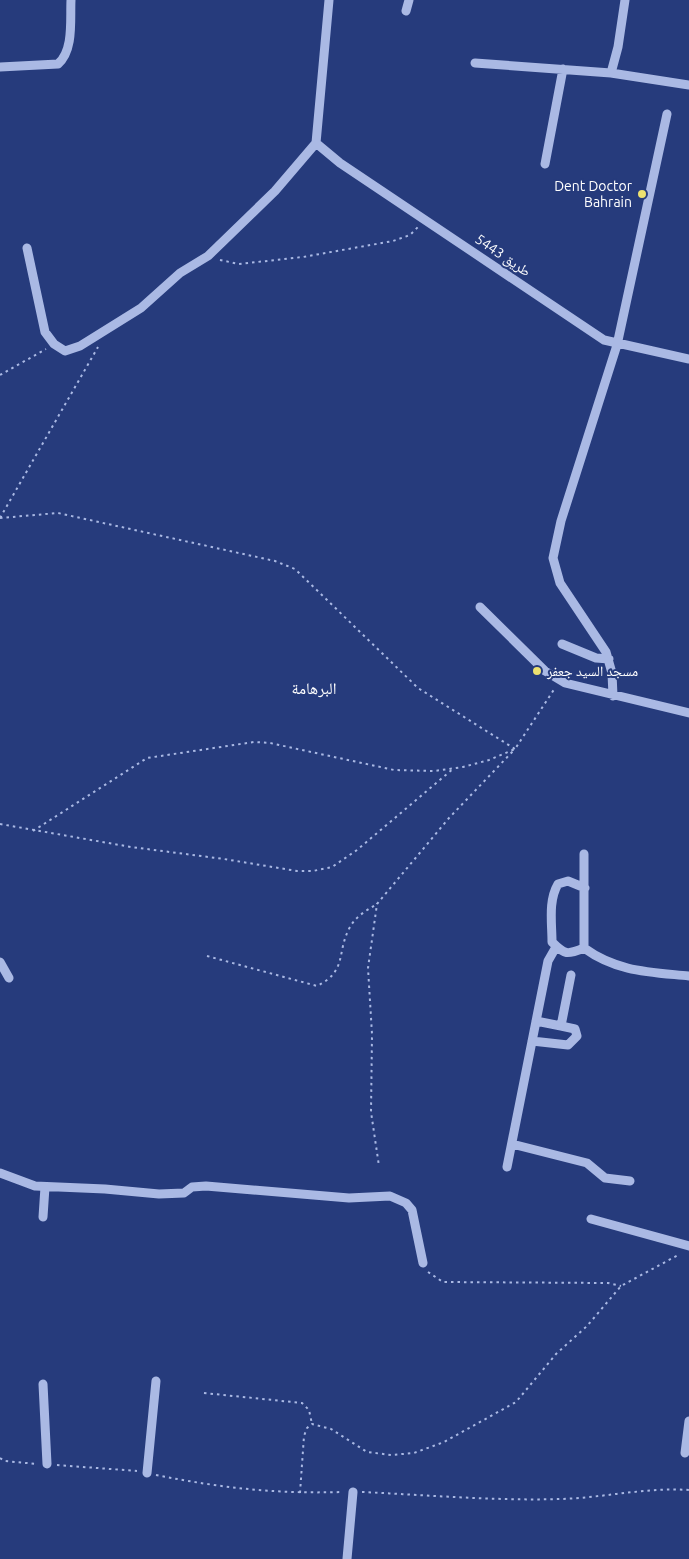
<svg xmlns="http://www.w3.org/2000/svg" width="689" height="1559" font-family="Ubuntu,'Noto Naskh Arabic',sans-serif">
<rect width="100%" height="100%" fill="#263b7c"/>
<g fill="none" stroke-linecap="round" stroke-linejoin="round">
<path stroke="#aab9e4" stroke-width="2" stroke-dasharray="2.5 4" stroke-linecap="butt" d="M220 260 239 264 303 257 393 241 410 235 418 227
M0 375 46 349
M0 518 58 513 275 561 295 569 418 688 515 749 449 818 377 904 368 968 372 1034 371 1112 379 1166
M0 518 98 347
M0 824 131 847 224 859 297 871H313L332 867 357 850 454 768
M33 831 147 758 254 742 270 743 394 770 434 771 463 767 489 760 515 749 555 688
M207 956 317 986C348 971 336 952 350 927 356 916 367 910 377 904
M428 1272 443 1282 608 1283 621 1286
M204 1393 302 1403 309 1410 312 1424
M0 1458 5 1461 37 1464
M57 1465 137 1471
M156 1475C222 1488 275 1494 342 1492
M362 1492C428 1495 494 1501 560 1499 603 1498 646 1487 689 1490
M300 1493 304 1436 307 1428 312 1424 331 1429 367 1452 391 1455 414 1453 444 1442 516 1402 556 1354 587 1326 621 1286 680 1254"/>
<path stroke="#aab9e4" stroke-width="9" d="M406 11 409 0
M475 63 611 73 689 85
M0 67 58 64C74 50 70 20 71 0
M611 73 618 47 625 0
M316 143 340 163 604 340 689 359
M545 164 563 69
M27 248 45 332 54 344 65 351 80 346 141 308 180 273 208 256 275 191 316 143 329 0
M480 607 545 671 565 683 689 713
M562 644 596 658 609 659
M613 696 612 673 606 652 560 583 553 558 561 521 617 345 667 114
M584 854V948C617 972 650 972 689 976
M584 948C567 955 565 955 552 942 552 923 548 901 558 884L568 881 585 888
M0 962 9 978
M536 1021 561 1026 571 975
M532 1041 568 1045 577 1036 575 1029 561 1026
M512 1144 587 1163 605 1178 630 1181
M507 1167 548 961 556 947
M0 1173 35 1186 105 1189 159 1194 184 1193 192 1187 206 1186 349 1198 390 1196 406 1203 412 1210 423 1263
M43 1217 45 1187
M591 1219 689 1246
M43 1384 47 1464
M685 1453 689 1421
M147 1473 156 1381
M347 1559 353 1492"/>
</g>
<g fill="#ede170" stroke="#263b7c" stroke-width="2">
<circle cx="642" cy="194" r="5"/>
<circle cx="537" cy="671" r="5"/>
</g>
<g text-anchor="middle" stroke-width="4" stroke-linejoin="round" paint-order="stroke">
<g font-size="14" fill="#fff" stroke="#263b7c" text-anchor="end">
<text x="632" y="191">Dent Doctor<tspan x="632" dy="16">Bahrain</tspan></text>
<text x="547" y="676" text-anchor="start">مسجد السيد جعفر</text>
</g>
<g font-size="14" fill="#fff" stroke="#263b7c">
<text transform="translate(503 255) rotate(34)" y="5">طريق 5443</text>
</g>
<g font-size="16" fill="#fff" stroke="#263b7c">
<text x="314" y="694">البرهامة</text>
</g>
</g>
</svg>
